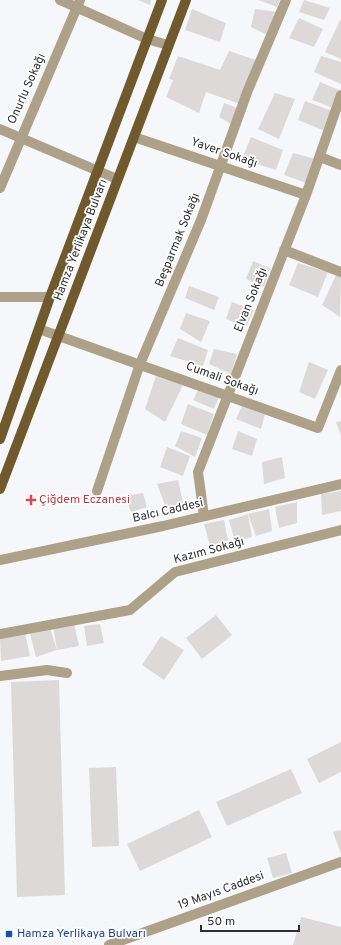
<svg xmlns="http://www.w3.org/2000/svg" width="341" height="945" font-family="Overpass,sans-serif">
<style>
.building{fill:#ddd9d9}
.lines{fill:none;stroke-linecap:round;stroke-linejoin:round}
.minor{stroke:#ada189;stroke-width:10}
.major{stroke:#705a2d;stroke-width:10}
.health-dot{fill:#e0444e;stroke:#fff;stroke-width:1.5}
.transit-dot{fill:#1a4fb4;stroke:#fff;stroke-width:1.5}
.labels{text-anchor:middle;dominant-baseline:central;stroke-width:3.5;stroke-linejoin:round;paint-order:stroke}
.street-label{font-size:12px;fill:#2e2e2f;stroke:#fff}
.health-label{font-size:12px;fill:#be3a42;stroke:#fff;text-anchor:start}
.transit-label{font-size:12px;fill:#164399;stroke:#fff;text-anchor:start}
</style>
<rect width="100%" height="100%" fill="#f6f7fa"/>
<!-- building -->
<path class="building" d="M138,0H151L150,5Z
M258,0H280L277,7Z
M304,0L330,8L324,20L299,12Z
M192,9L226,23L220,42L185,30Z
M255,9L277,12L267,35L251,27Z
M299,18L323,29L314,47L289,38Z
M340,20H341V59L325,52Z
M229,51L256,60L243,105L206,92L199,113L166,97L173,80L169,79L178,56L220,70Z
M321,56L341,62V84L314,72Z
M320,82L339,90L331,107L312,100Z
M275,93L295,99L279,139L258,129Z
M305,101L332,111L325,131L298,120Z
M224,103L237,108L231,124L219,117Z
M251,137L283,150L276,170L242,159Z
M293,153L316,159L306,183L284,175Z
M253,261L270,268L264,287L246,279Z
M298,263L328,272L318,297L289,285Z
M336,275L341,277L340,317L322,305Z
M189,286L219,297L214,310L185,298Z
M232,302L254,310L246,327L226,319Z
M186,313L210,321L201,342L180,329Z
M178,338L208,350L203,366L170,356Z
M214,349L237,354L231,374L209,364Z
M309,362L328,370L315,399L299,392Z
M156,376L183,385L165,422L145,409Z
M198,390L219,397L214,409L193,400Z
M188,404L214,414L207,435L181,424Z
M242,406L265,414L261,429L236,419Z
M341,421V436L336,422Z
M181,431L202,438L195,457L175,446Z
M238,431L257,439L252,456L232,449Z
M167,447L190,456L183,476L160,467Z
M282,457L285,478L264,484L262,462Z
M178,480L183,503L166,508L157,484Z
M341,491V511L322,515L321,494Z
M143,493L147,507L131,512L125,496Z
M297,502V523L279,528L275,507Z
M269,509L272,531L256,536L248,514L252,537L235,542L229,520L248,514Z
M224,520L228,541L210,546L204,524Z
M216,615L232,635L202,659L186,638Z
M74,623L79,646L57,650L53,627Z
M100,624L104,643L87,646L84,626Z
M49,625L57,650L36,657L29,630Z
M25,633L30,656L1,661L0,638Z
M161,636L184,650L164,680L142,665Z
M59,680L65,895L17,897L11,682Z
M341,742V772L319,783L307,759Z
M116,767L119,846L92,847L89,768Z
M291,769L302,793L227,826L216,802Z
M199,810L212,837L140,871L127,844Z
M341,830V854L333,832Z
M286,853L292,873L273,878L267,858Z
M301,917L341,927V945H293Z"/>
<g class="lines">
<!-- minor -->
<path class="minor" d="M60,0L147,39L168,45
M0,129L117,179
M134,137L306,195
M320,157L341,165
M0,188L80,0
M284,250L341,272
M0,297H50
M39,329L318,428L341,370
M97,491L140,364L201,220L248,90L286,0
M204,516L198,472L306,195L341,95
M0,560L163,526L341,484
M0,634L130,610L175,572L341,530
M0,676L47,670L67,673
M109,945L341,862"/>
<!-- major -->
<path class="major" d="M0,439L50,297L162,0
M0,489L186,0"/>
</g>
<!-- markers -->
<path class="health-dot" d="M29 494h4v4h4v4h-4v4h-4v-4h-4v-4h4z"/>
<rect class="transit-dot" x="5" y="930" width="8" height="8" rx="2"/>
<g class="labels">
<!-- street labels -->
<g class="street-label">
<text transform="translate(27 89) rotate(-66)">Onurlu Sokağı</text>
<text transform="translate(224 153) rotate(19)">Yaver Sokağı</text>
<text transform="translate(81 240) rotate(-69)">Hamza Yerlikaya Bulvarı</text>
<text transform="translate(178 240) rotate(-68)">Beşparmak Sokağı</text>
<text transform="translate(251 300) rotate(-68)">Elvan Sokağı</text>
<text transform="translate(222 379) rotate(20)">Cumali Sokağı</text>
<text transform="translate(168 511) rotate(-13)">Balcı Caddesi</text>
<text transform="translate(209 551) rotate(-15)">Kazım Sokağı</text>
<text transform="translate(221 891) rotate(-20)">19 Mayıs Caddesi</text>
</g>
<!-- health labels -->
<g class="health-label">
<text x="39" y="500">Çiğdem Eczanesi</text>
</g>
<!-- transit labels -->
<g class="transit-label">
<text x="17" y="934">Hamza Yerlikaya Bulvarı</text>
</g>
</g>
<!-- scale -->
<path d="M201 925v6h98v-6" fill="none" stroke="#2e2e2f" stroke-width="2"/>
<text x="207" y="925" font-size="12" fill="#2e2e2f" stroke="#ffffff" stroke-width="3" paint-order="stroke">50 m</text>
</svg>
